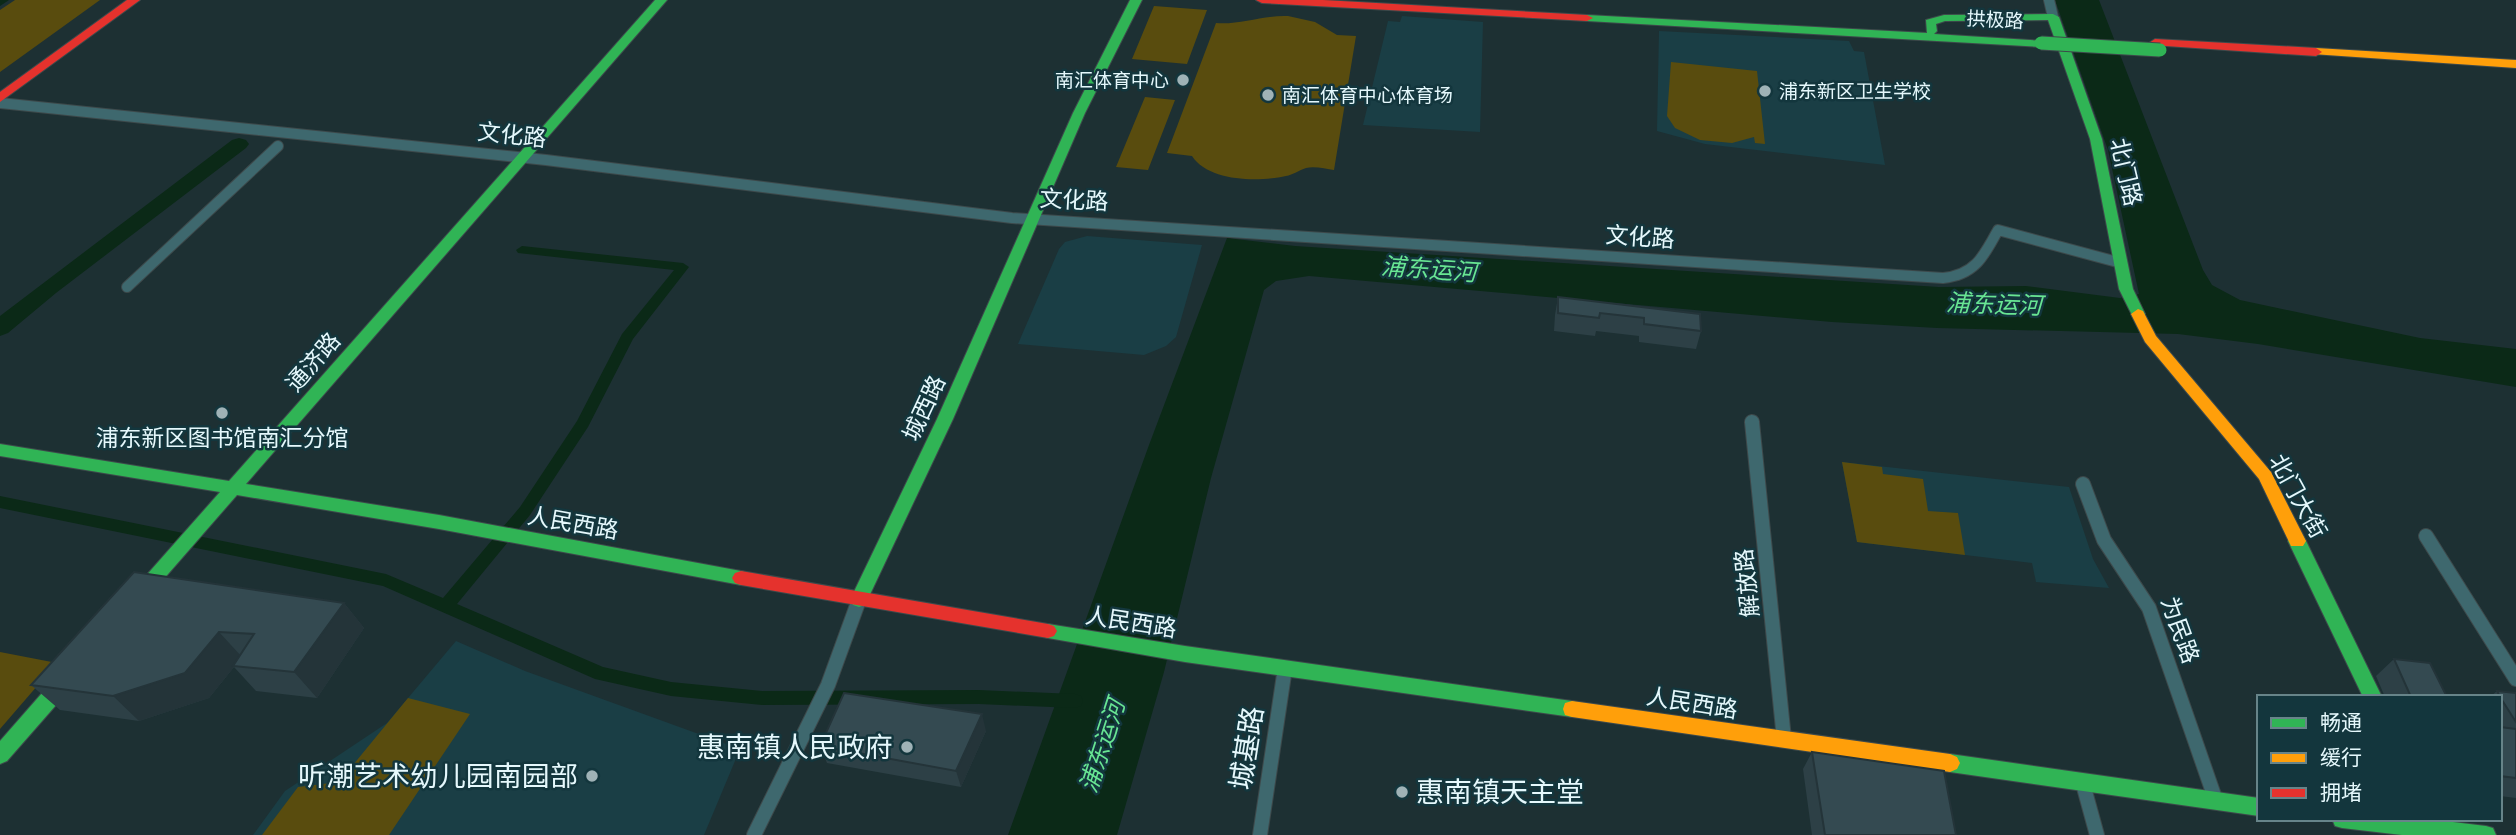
<svg xmlns="http://www.w3.org/2000/svg" width="2516" height="835" font-family="Arial,'Noto Sans SC',sans-serif">
<style>
.built{fill:#1a3e45}
.green{fill:#594c0e}
.water{fill:#0b2917}
.lines{fill:none;stroke-linecap:round;stroke-linejoin:round}
.canal{fill:#0b2917;fill-rule:evenodd}
.river{fill:#0b2917;fill-rule:evenodd}
.street-far1-casing{stroke:#3d494b;stroke-width:12}
.street-casing{stroke:#3d494b;stroke-width:16}
.fast-casing{stroke:#3d494b;stroke-width:2}
.slow-casing{stroke:#3d494b;stroke-width:2}
.jam-casing{stroke:#3d494b;stroke-width:2}
.street-far1{stroke:#3e686e;stroke-width:10}
.street{stroke:#3e686e;stroke-width:14}
.fast{fill:#30b455;fill-rule:evenodd}
.slow{fill:#ff9f0a;fill-rule:evenodd}
.jam{fill:#e5322d;fill-rule:evenodd}
.fast-bridge-casing{stroke:#3d494b;stroke-width:15;stroke-linecap:butt}
.fast-bridge{stroke:#30b455;stroke-width:13}
.wall{fill:#2d4046}
.shaded-wall{fill:#243439}
.building{fill:#344a51;stroke:#243439;stroke-width:2}
.poi-dot{fill:#9fb2b6;stroke:#13363d;stroke-width:2.5}
.labels{text-anchor:middle;dominant-baseline:central;stroke-width:5;stroke-linejoin:round;paint-order:stroke}
.far-street-label{font-size:19px;fill:#e5f8fc;stroke:#13363d}
.far-poi-label{font-size:19px;fill:#e5f8fc;stroke:#13363d;text-anchor:start}
.street-label{font-size:23px;fill:#e5f8fc;stroke:#13363d}
.poi-label{font-size:23px;fill:#e5f8fc;stroke:#13363d}
.water-label{font-size:24px;font-style:italic;fill:#68e593;stroke:#13363d}
.near-poi-label{font-size:28px;fill:#e5f8fc;stroke:#13363d;text-anchor:end}
.near-street-label{font-size:28px;fill:#e5f8fc;stroke:#13363d}
</style>
<rect width="100%" height="100%" fill="#1d3033"/>
<!-- built -->
<path class="built" d="M1402,16L1483,22L1480,132L1363,125L1388,21L1400,22Z
M1659,31L1849,41L1854,51L1864,52L1885,165L1705,144L1657,131Z
M1087,236L1202,245L1176,337L1166,346L1144,355L1018,344L1059,249L1065,242Z
M1842,462L2069,487L2093,559L2109,588L2036,582L2032,563L1857,542Z
M456,641L525,671L740,749L704,835H253L285,791L387,723Z"/>
<!-- green -->
<path class="green" d="M15,0H100L0,72V10Z
M1154,6L1207,10L1187,64L1132,59Z
M1288,16L1315,22L1337,35L1356,36L1334,170C1326,169 1315,166 1306,168C1299,170 1293,175 1286,176C1259,182 1209,182 1192,156L1167,153L1216,23C1240,25 1263,15 1288,16Z
M1671,62L1757,71L1765,144L1755,143L1754,137L1732,143L1700,140L1675,128L1667,116Z
M1145,97L1175,100L1148,170L1116,167Z
M1842,462L1882,467L1883,474L1923,479L1928,511L1958,513L1965,555L1857,542Z
M0,652L57,663L0,729Z
M408,698L470,714L389,835H262L298,787L339,782Z"/>
<!-- water -->
<path class="water" d="M2055,0H2099L2203,270L2212,285L2240,300L2420,338L2516,349V387L2258,344L2178,334L1937,328L1832,322L1309,276L1276,281L1264,290L1211,478L1164,672L1117,835H1008L1149,445L1227,238L1295,246L1939,287L2026,286L2120,298L2139,294L2108,150Z"/>
<g class="lines">
<!-- canal -->
<path class="canal" d="M0,0H9L0,6Z
M522,246L683,263L689,267L633,339L588,427L530,515L457,604L603,667L671,682L762,691L979,690L1075,694L1081,696L1083,701L1081,706L1075,708L979,704L762,705L671,696L595,679L383,586L0,508V496L386,574L443,598L520,507L577,421L622,334L674,270L518,253L516,250Z"/>
<!-- river -->
<path class="river" d="M239,138L246,140L249,144L246,148L56,293L8,333L0,336V316L232,140Z"/>
<defs>
<path id="street-far1" d="M2049,0L2053,17
M0,103L546,160L1012,218L1943,278C1975,275 1984,256 1998,230L2121,263
M127,287L278,146"/>
<path id="street" d="M1752,422L1784,739
M2083,484L2104,540L2149,608L2216,801
M2426,536L2516,679
M2083,784L2097,835
M754,835L828,685L859,600
M1260,835L1285,668"/>
<path id="fast" d="M655,0H667L246,484L439,515L741,571L747,573L750,578L747,583L741,585L439,529L237,495L148,597L142,599L136,597L133,592L136,587L220,492L0,456V444L229,481Z
M1130,0H1142L1085,113L953,419L865,605L859,607L853,605L850,600L937,419L1073,113Z
M2053,14L2059,17L2102,139L2133,289L2145,314L2143,317H2133L2119,289L2090,139L2048,20L1945,21L1936,24L1937,31L1934,34L2045,41L2047,43L2041,47L1587,21L1581,18L1587,15L1927,33L1926,20L1944,15Z
M2297,534L2303,536L2306,541L2382,697H2363L2288,541L2291,536Z
M1048,624L1185,646L1572,701L1579,703L1581,709L1579,715L1572,717L1185,662L1048,638L1042,636L1039,631L1042,626Z
M64,674L71,676L73,682L71,688L7,761L0,764V741L57,676Z
M1950,754L2259,798V816L1950,772L1943,769L1940,763L1943,757Z
M2332,819H2428L2486,826L2493,828L2496,835H2402L2342,828L2335,826Z"/>
<path id="slow" d="M2316,48L2516,60V68L2312,54V50Z
M2138,309L2143,311L2156,336L2271,472L2306,541L2303,546H2291L2259,479L2145,342L2131,314Z
M1572,701L1950,754L1957,757L1960,763L1957,769L1950,772L1572,717L1565,715L1563,709L1565,703Z"/>
<path id="jam" d="M127,0H140L0,102V92Z
M1256,0H1323L1587,15L1593,18L1587,21L1262,3Z
M2155,39L2316,48L2322,52L2316,56L2151,45L2149,43Z
M741,571L1048,624L1054,626L1057,631L1054,636L1048,638L741,585L735,583L732,578L735,573Z"/>
</defs>
<!-- street-far1 casing -->
<use href="#street-far1" class="street-far1-casing"/>
<!-- street casing -->
<use href="#street" class="street-casing"/>
<!-- fast casing -->
<use href="#fast" class="fast-casing"/>
<!-- slow casing -->
<use href="#slow" class="slow-casing"/>
<!-- jam casing -->
<use href="#jam" class="jam-casing"/>
<!-- street-far1 -->
<use href="#street-far1" class="street-far1"/>
<!-- street -->
<use href="#street" class="street"/>
<!-- fast -->
<use href="#fast" class="fast"/>
<!-- slow -->
<use href="#slow" class="slow"/>
<!-- jam -->
<use href="#jam" class="jam"/>
<defs>
<path id="fast-bridge" d="M2041,43L2160,50"/>
</defs>
<!-- fast-bridge casing -->
<use href="#fast-bridge" class="fast-bridge-casing"/>
<!-- fast-bridge -->
<use href="#fast-bridge" class="fast-bridge"/>
</g>
<!-- wall -->
<path class="wall" d="M1558,297L1701,331L1696,349L1639,342V336L1596,331L1595,336L1554,331L1555,315Z
M134,572L344,603L364,628L317,698L256,691L234,667L209,698L139,721L60,710L31,685Z
M2394,659L2447,697H2385L2376,676Z
M2497,691L2516,693V798L2500,796V697H2490Z
M986,731L961,787L827,763L820,746Z
M1812,752L1956,835H1812L1803,769Z"/>
<!-- shaded-wall -->
<path class="shaded-wall" d="M344,603L364,628L317,698L294,672Z
M219,632L242,657L233,666L234,667L209,698L139,721L113,696Z
M982,714L986,731L961,787L956,771Z"/>
<!-- building -->
<path class="building" d="M1558,297L1700,314L1701,331L1644,324V318L1600,313L1599,318L1558,313Z
M134,572L344,603L294,672L233,666L254,634L219,632L185,673L113,696L31,685Z
M2394,659L2430,663L2447,697H2411Z
M2497,691L2516,693V722L2500,697Z
M844,693L982,714L956,771L820,746Z
M2500,727L2516,729V778L2500,776Z
M1812,752L1944,771L1956,835H1825Z"/>
<!-- markers -->
<g class="poi-dot">
<circle cx="1183" cy="80" r="7"/>
<circle cx="1765" cy="91" r="7"/>
<circle cx="1268" cy="95" r="7"/>
<circle cx="222" cy="413" r="7"/>
<circle cx="907" cy="747" r="7"/>
<circle cx="592" cy="776" r="7"/>
<circle cx="1402" cy="792" r="7"/>
</g>
<g class="labels">
<!-- far-street labels -->
<g class="far-street-label">
<text transform="translate(1995 20) rotate(3)">拱极路</text>
</g>
<!-- far-poi labels -->
<g class="far-poi-label">
<text x="1169" y="80" text-anchor="end">南汇体育中心</text>
<text x="1779" y="91">浦东新区卫生学校</text>
<text x="1282" y="95">南汇体育中心体育场</text>
</g>
<!-- street labels -->
<g class="street-label">
<text transform="translate(512 135) rotate(6)">文化路</text>
<text transform="translate(2126 172) rotate(77)">北门路</text>
<text transform="translate(1074 200) rotate(3)">文化路</text>
<text transform="translate(1640 237) rotate(4)">文化路</text>
<text transform="translate(313 362) rotate(-49)">通济路</text>
<text transform="translate(924 408) rotate(-65)">城西路</text>
<text transform="translate(2298 496) rotate(61)">北门大街</text>
<text transform="translate(573 523) rotate(10)">人民西路</text>
<text transform="translate(1747 583) rotate(-96)">解放路</text>
<text transform="translate(1131 622) rotate(9)">人民西路</text>
<text transform="translate(2180 630) rotate(70)">为民路</text>
<text transform="translate(1692 703) rotate(9)">人民西路</text>
</g>
<!-- poi labels -->
<g class="poi-label">
<text x="222" y="438">浦东新区图书馆南汇分馆</text>
</g>
<!-- water labels -->
<g class="water-label">
<text transform="translate(1429 269) rotate(4)">浦东运河</text>
<text transform="translate(1994 304) rotate(2)">浦东运河</text>
<text transform="translate(1102 746) rotate(-72)">浦东运河</text>
</g>
<!-- near-poi labels -->
<g class="near-poi-label">
<text x="893" y="747">惠南镇人民政府</text>
<text x="578" y="776">听潮艺术幼儿园南园部</text>
<text x="1416" y="792" text-anchor="start">惠南镇天主堂</text>
</g>
<!-- near-street labels -->
<g class="near-street-label">
<text transform="translate(1247 748) rotate(-81)">城基路</text>
</g>
</g>
<!-- legend -->
<rect x="2257" y="695" width="245" height="126" fill="#13363d" stroke="#678489" stroke-width="2"/>
<rect x="2271" y="718" width="35" height="10" fill="#30b455" stroke="#678489" stroke-width="2"/>
<text x="2320" y="730" font-size="21" fill="#e5f8fc">畅通</text>
<rect x="2271" y="753" width="35" height="10" fill="#ff9f0a" stroke="#678489" stroke-width="2"/>
<text x="2320" y="765" font-size="21" fill="#e5f8fc">缓行</text>
<rect x="2271" y="788" width="35" height="10" fill="#e5322d" stroke="#678489" stroke-width="2"/>
<text x="2320" y="800" font-size="21" fill="#e5f8fc">拥堵</text>
</svg>
